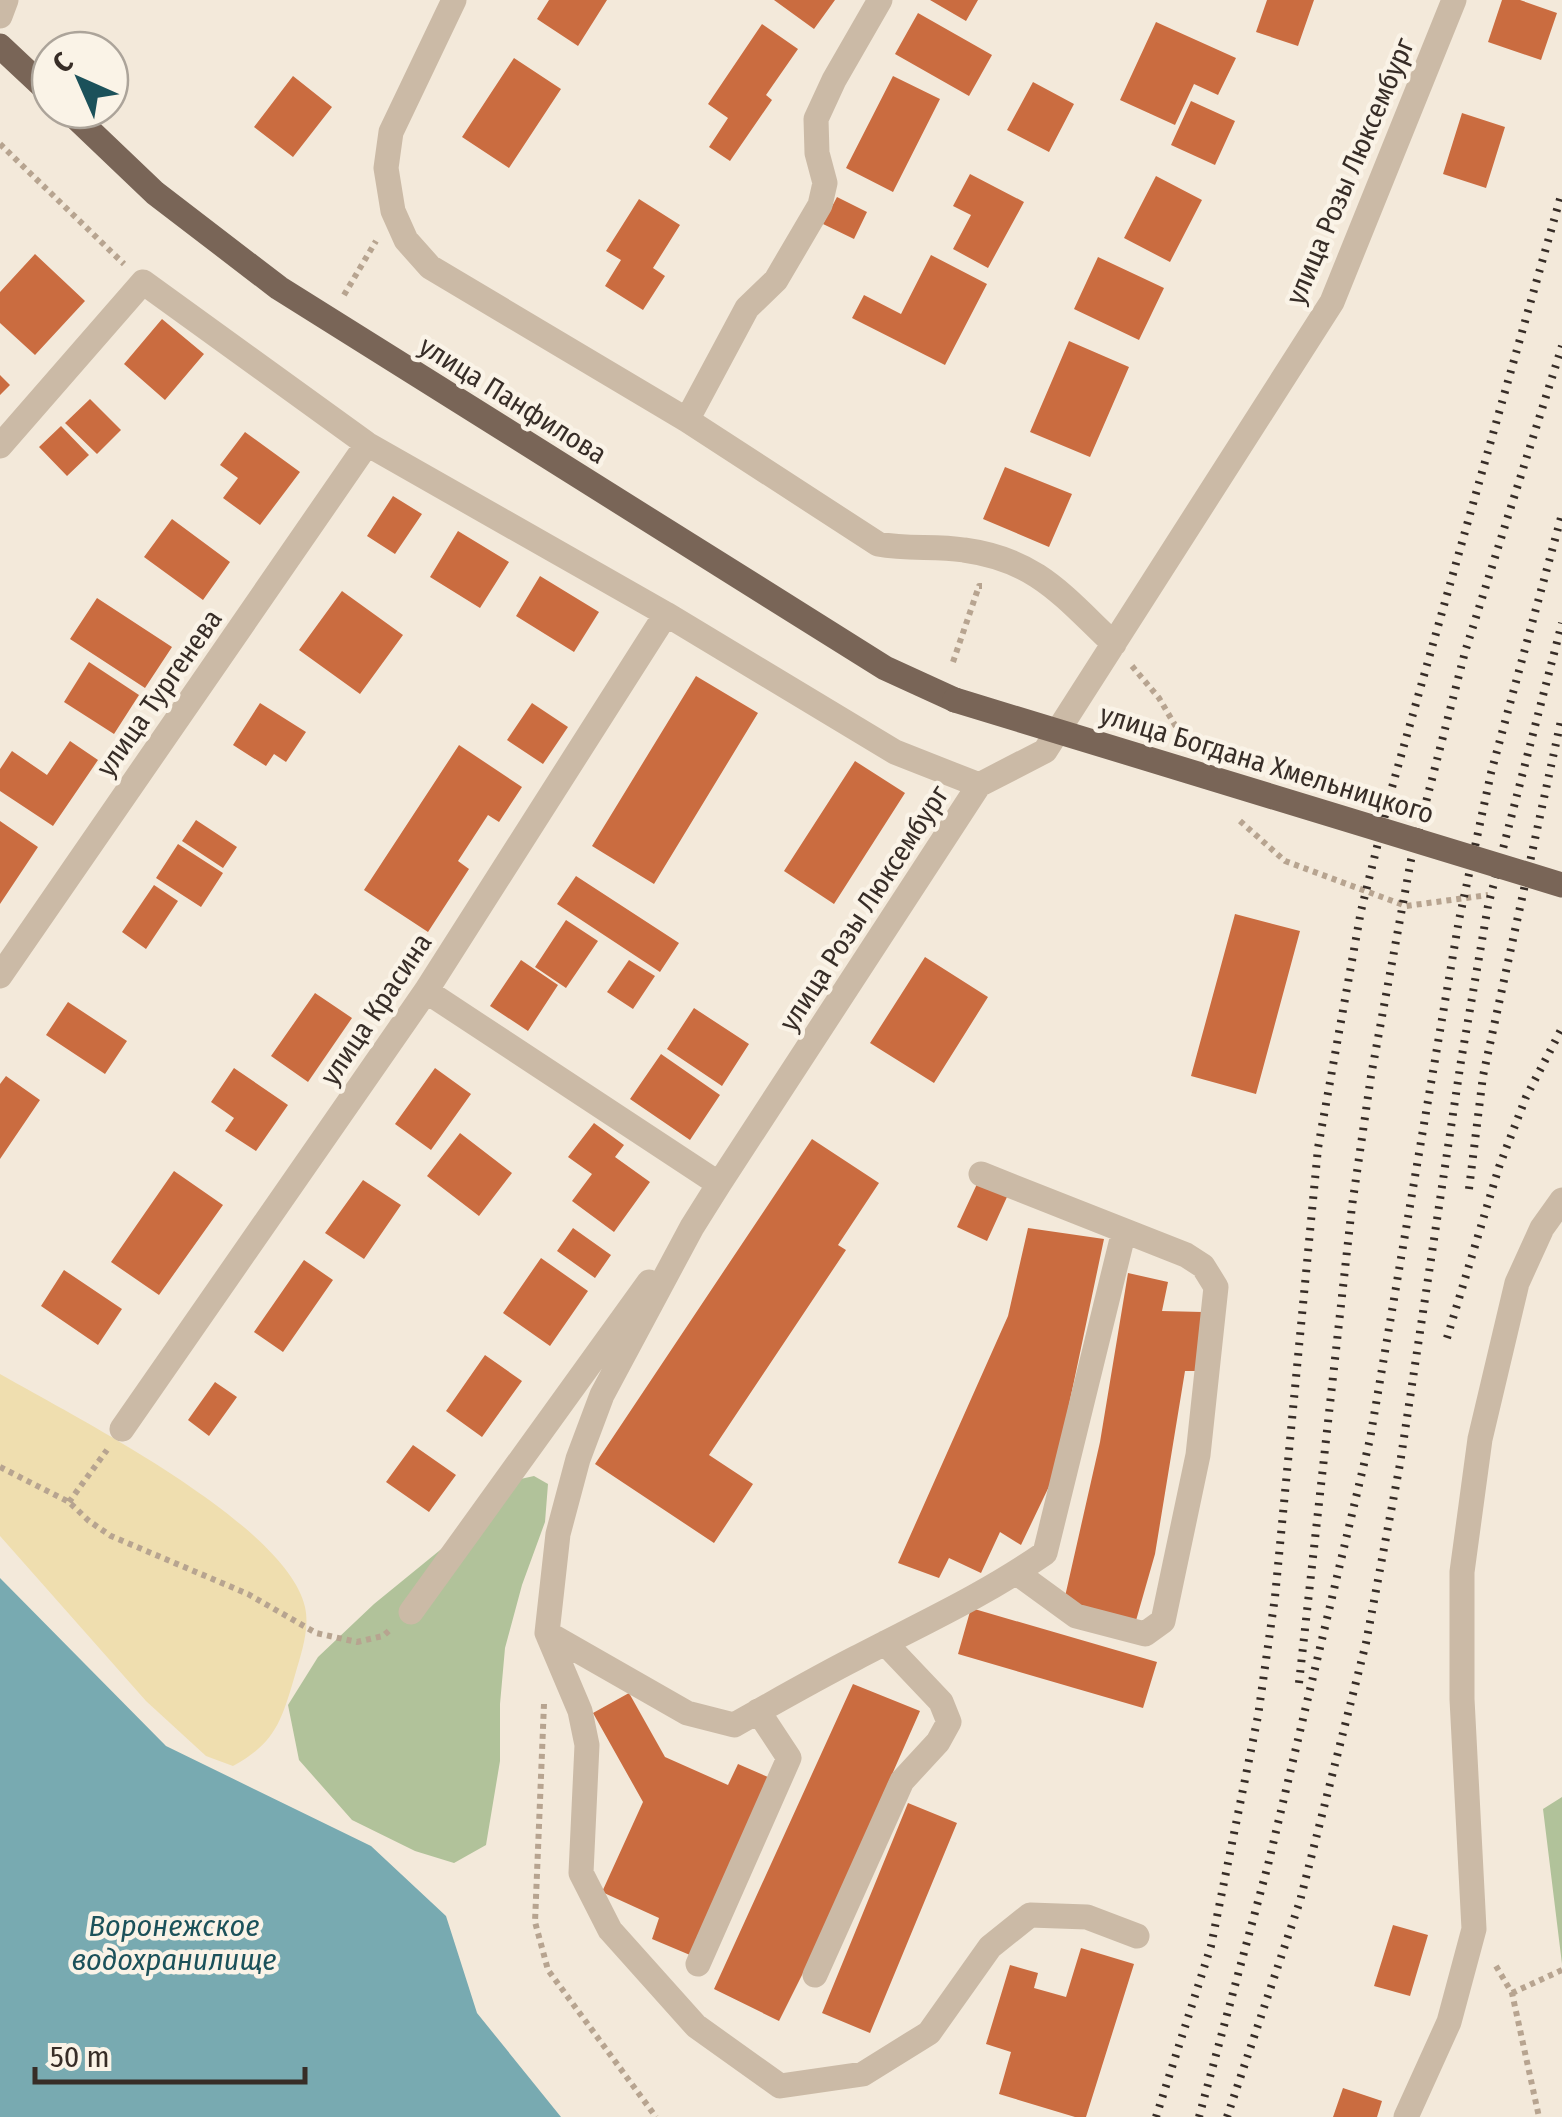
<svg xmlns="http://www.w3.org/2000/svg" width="1562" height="2117" font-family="'Fira Sans Condensed',sans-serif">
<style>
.green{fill:#b1c29a}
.sand{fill:#efdeaf}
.water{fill:#78aab1}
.building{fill:#ca6c40}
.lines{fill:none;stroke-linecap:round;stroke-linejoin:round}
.path{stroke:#b7a490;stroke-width:6;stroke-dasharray:5 5;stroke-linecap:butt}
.minor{stroke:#cbbaa6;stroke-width:25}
.major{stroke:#796557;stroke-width:25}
.rail{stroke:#372d27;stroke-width:8;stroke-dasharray:2.5 8;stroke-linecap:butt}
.major-bridge{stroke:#796557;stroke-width:25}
.labels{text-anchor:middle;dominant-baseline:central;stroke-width:9;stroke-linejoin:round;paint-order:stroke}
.street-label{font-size:28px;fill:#372d27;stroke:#faf3e7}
.water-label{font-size:30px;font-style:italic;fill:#1b515a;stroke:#faf3e7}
</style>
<rect width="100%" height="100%" fill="#f3e9da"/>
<!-- green -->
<path class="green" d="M534,1476L548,1484L545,1522L522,1585L505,1648L500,1704V1761L486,1845L454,1863L415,1851L352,1820L299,1760L288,1705L318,1657L374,1604L461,1533L516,1480Z
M1562,1797V1964L1543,1809Z"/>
<!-- sand -->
<path class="sand" d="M0,1374C73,1416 287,1524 305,1607C310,1629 301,1654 295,1675C282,1719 276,1743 233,1766L206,1756L146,1701L0,1536Z"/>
<!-- water -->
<path class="water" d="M0,1578L166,1746L371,1846L446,1916L477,2013L561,2117H0Z"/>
<!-- building -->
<path class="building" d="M549,0H607L578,46L537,19Z
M774,0H835L814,29Z
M930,0H978L966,21Z
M1267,0H1314L1298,46L1256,32Z
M1502,0H1520L1557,13L1541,60L1488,42Z
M918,13L992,55L969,96L895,54Z
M1156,22L1236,58L1218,95L1194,84L1175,125L1120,100Z
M762,24L798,49L766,95L772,100L730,161L709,147L728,118L708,104Z
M514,58L561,89L509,168L462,137Z
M293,76L332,107L293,157L254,127Z
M893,76L940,99L893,192L846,168Z
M1033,82L1074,104L1049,152L1007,130Z
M1191,101L1235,121L1215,165L1171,145Z
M1462,113L1505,127L1486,188L1443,174Z
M970,174L1024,202L988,268L953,249L971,215L953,206Z
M1156,176L1202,200L1170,262L1124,238Z
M837,197L867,212L854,239L823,224Z
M639,199L680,225L653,268L665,276L643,310L605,286L621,260L606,251Z
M35,254L85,301L35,355L0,323V292Z
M931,255L987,284L945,365L852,318L864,295L901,314Z
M1098,257L1164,288L1139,340L1074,309Z
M162,319L204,354L165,400L124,364Z
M1069,341L1129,367L1090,457L1030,432Z
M0,375L10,385L0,395Z
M90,399L121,430L97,454L65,423Z
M61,426L89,455L67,476L39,447Z
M245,432L300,472L260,525L223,498L238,478L220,465Z
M1005,467L1072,494L1049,547L983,519Z
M393,496L422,514L395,554L367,536Z
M172,519L230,562L203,600L144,557Z
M458,531L509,562L480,608L430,577Z
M540,576L599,612L574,652L516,616Z
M342,591L403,635L360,694L299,650Z
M97,598L172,647L145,688L70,639Z
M89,662L139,695L114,734L64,702Z
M696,676L758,713L654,884L592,846Z
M260,703L306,732L286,762L274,754L266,766L233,745Z
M532,703L568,727L543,764L507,740Z
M70,741L98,760L53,826L0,791V769L12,751L47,775Z
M459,745L522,787L499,822L488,815L458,861L469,869L428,932L364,890Z
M855,761L905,793L834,904L784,871Z
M196,820L237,847L223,868L182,841Z
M0,821L38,847L0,904Z
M178,844L223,873L201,907L156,878Z
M576,876L679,943L660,972L557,904Z
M154,885L178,901L146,949L122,932Z
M1235,914L1300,931L1256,1094L1191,1076Z
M566,920L598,941L566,988L535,967Z
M925,957L988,997L934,1083L870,1043Z
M521,960L558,985L528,1031L490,1006Z
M629,960L655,976L633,1009L607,992Z
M315,993L352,1018L308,1082L271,1056Z
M68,1002L127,1041L105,1074L46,1035Z
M694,1008L749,1044L722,1086L667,1049Z
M661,1054L720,1095L690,1140L630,1099Z
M234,1068L288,1105L256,1151L225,1131L234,1118L211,1102Z
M435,1068L471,1094L431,1150L395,1124Z
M6,1076L40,1100L0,1159V1084Z
M594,1123L624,1145L615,1157L650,1182L614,1232L572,1201L592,1174L568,1157Z
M460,1133L512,1173L479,1216L427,1176Z
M812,1139L879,1183L838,1245L846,1250L709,1455L753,1484L714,1543L595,1464Z
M174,1171L223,1205L159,1295L111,1262Z
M363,1180L401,1205L364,1259L325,1233Z
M977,1184L1007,1197L987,1241L957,1227Z
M573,1228L611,1255L595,1278L557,1251Z
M1028,1228L1104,1239L1054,1476L1021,1545L1000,1532L981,1573L949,1558L939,1578L898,1563L1008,1316Z
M541,1258L588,1291L550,1346L503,1313Z
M304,1260L333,1280L283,1352L254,1332Z
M64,1270L122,1309L98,1345L41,1306Z
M1128,1273L1168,1282L1162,1311L1202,1312L1200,1371H1185L1155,1554L1135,1624L1064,1601L1100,1442Z
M485,1355L522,1381L482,1437L446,1411Z
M215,1382L237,1397L209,1436L188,1420Z
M413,1445L456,1475L429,1512L386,1482Z
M971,1608L1157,1662L1143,1708L958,1654Z
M853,1684L920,1711L814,1951L779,2021L714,1989Z
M629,1693L665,1757L728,1785L738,1764L768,1777L690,1955L652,1939L659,1918L602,1892L643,1802L593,1713Z
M908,1803L957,1823L870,2033L822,2013Z
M1393,1925L1428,1935L1410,1996L1374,1986Z
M1081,1948L1134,1964L1086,2117H1075L999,2094L1011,2052L986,2044L1010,1965L1038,1973L1034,1988L1066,1997Z
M1343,2088L1382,2101L1377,2117H1333Z"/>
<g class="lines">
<!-- path -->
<path class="path" d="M0,144L124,264
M344,295L376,241
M953,662L979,586H982
M1132,666L1159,698L1182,737
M1240,821L1285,861L1406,906L1488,895
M0,1467L69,1502L89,1521L111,1536L248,1594L316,1633L357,1642L383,1636L391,1629
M69,1502L107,1450
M544,1704L535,1922L548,1970L656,2117
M1496,1966L1512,1993L1539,2117
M1512,1993L1562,1970"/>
<!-- minor -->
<path class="minor" d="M454,0L391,132L386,168L393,211L406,240L430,267L687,420L878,544C909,550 935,545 964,550C1037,560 1063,596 1114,644
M0,16L6,0
M687,420L747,308L776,280L820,205L825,183L817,153L816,119L834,80L880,0
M0,446L143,282L367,444L666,614L895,752L979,785
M0,976L367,444
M426,991L719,1184
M981,1174L1186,1255L1203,1266L1216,1287L1198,1455L1163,1621L1145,1634L1076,1616L1017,1573
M122,1429L426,991L666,614
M411,1612L649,1282
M547,1633L687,1713L734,1725C775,1702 815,1679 856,1658C921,1624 985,1595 1045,1553L1124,1231
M1137,1936L1087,1917L1030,1915L990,1947L929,2033L863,2074L780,2086L696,2026L610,1930L581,1873L587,1745L580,1711L547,1633L558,1534L578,1459L602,1395L692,1227L719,1184L979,785L1045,751L1332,302L1454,0
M698,1964L789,1758L758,1711
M815,1975L902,1781L938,1742L949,1722L941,1702L885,1643
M1406,2117L1449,2022L1474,1929L1462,1699V1572L1480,1439L1517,1283L1542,1228L1562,1200"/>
<!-- major -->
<path class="major" d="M0,46L50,93
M68,110L155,193L279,288L885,668L955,700"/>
<!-- rail -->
<path class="rail" d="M1469,1189L1483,1076L1562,716
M1447,1338L1499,1167L1526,1097L1562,1028
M1299,1683L1352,1206L1371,1076L1411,860L1465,652L1562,346
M1156,2117L1211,1946L1258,1716L1275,1597L1318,1148L1361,911L1391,791L1562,192
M1199,2117L1268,1865L1370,1439L1459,920L1491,773L1562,514
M1227,2117L1300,1901L1366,1643L1400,1464L1461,1061L1488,906L1562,623"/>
<!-- major-bridge -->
<path class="major-bridge" d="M955,700L1562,885"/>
</g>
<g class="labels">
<!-- street labels -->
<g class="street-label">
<text transform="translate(1350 171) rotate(-67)">улица Розы Люксембург</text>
<text transform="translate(513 400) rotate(32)">улица Панфилова</text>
<text transform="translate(159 693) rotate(-55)">улица Тургенева</text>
<text transform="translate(1267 764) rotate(17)">улица Богдана Хмельницкого</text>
<text transform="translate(864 908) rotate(-57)">улица Розы Люксембург</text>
<text transform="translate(376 1009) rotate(-56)">улица Красина</text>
</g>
<!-- water labels -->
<g class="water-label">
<text x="174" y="1926">Воронежское<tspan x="174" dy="34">водохранилище</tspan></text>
</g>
</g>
<!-- north arrow -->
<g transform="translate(80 80) rotate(315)"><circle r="48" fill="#faf3e7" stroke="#aca49a" stroke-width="2.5"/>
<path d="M0-8L18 38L0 25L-18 38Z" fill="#1b515a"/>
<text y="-15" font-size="28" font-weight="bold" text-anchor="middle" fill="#372d27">С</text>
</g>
<!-- scale -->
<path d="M35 2067v15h270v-15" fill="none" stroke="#372d27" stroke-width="5"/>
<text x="50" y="2067" font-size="30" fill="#372d27" stroke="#faf3e7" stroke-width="8" paint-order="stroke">50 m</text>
</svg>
